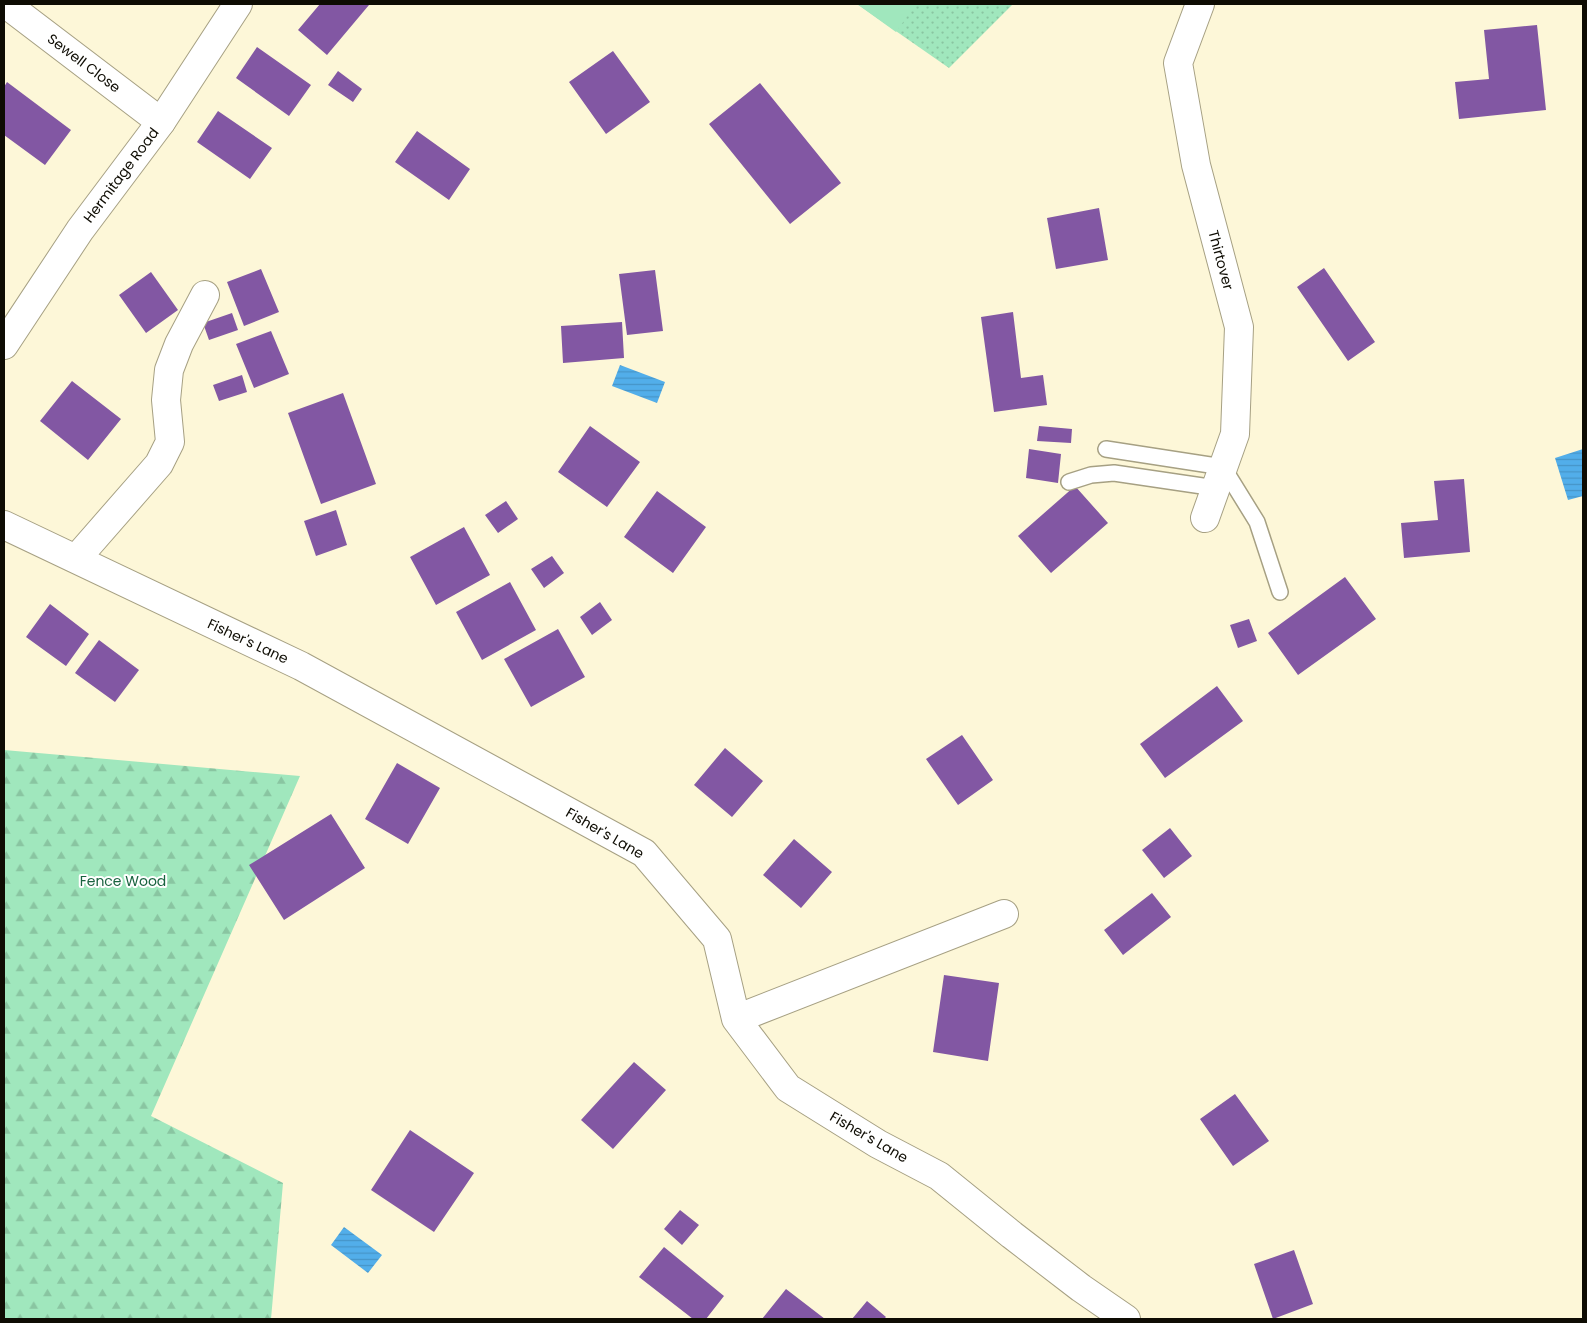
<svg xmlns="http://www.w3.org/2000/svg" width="1587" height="1323" font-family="Poppins,sans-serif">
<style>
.forest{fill:url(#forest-firs)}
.park{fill:url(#park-dots)}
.pitch{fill:#a0e7bd}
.water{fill:url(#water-rules)}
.building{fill:#8257a3}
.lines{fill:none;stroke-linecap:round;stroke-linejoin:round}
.service-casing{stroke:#a6a083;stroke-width:18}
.minor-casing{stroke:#a6a083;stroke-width:30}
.tertiary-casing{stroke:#a6a083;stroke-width:30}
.service{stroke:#fff;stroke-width:15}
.minor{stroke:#fff;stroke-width:28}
.tertiary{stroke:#fff;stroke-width:28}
.labels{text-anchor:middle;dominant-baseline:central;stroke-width:4;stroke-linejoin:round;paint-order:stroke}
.street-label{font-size:14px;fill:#0e0c03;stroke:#fff}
.park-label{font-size:14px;fill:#19633f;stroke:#fff}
</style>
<defs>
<pattern id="forest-firs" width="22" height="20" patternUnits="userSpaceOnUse" patternTransform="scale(1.25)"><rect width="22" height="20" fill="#a0e7bd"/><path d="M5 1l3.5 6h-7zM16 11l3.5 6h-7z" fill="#89c5a1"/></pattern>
<pattern id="park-dots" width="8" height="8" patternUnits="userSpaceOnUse" patternTransform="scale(1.25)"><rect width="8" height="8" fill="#a0e7bd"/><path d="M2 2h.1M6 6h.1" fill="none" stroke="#89c5a1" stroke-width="1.8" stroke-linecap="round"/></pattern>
<pattern id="water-rules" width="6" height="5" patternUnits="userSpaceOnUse" patternTransform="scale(1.25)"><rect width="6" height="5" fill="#52aeea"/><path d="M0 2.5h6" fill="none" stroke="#4694c7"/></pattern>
</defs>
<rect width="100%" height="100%" fill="#fdf7d8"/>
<!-- forest -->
<path class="forest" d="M4,750L300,776L151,1116L283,1183L271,1319H4Z"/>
<!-- park -->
<path class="park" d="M857,4H1013L949,68Z"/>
<!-- pitch -->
<path class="pitch" d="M857,4H916L896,32Z"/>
<!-- water -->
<path class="water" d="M620,365L665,382L657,403L612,386Z
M1583,449V496L1568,500L1555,458Z
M344,1227L382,1255L368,1273L331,1245Z"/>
<!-- building -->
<path class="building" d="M320,4H368L369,5L327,55L298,30Z
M1537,25L1546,110L1459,119L1455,82L1489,79L1484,30Z
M257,47L311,85L289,116L236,78Z
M613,51L650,102L606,134L569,82Z
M338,71L362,89L353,102L328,85Z
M7,82L71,130L45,165L4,135V87Z
M760,83L841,183L790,224L709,124Z
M218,111L272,148L250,179L197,142Z
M417,131L470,169L449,200L395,162Z
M1099,208L1108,260L1056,269L1047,218Z
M1324,268L1375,342L1348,361L1297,287Z
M261,269L279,312L244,326L227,282Z
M655,270L663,331L627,335L619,274Z
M151,272L178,310L146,333L119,295Z
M1013,312L1021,378L1043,375L1047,405L994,412L981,317Z
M232,313L238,330L209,340L203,323Z
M622,322L624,358L563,363L561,326Z
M271,331L289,374L254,388L236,344Z
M242,375L247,392L219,401L213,385Z
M72,381L121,419L88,460L40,421Z
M343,393L376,484L321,504L288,413Z
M590,426L640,462L607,507L558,472Z
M1039,426L1072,429L1071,443L1037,441Z
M1029,449L1061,454L1058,483L1026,478Z
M1464,479L1470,552L1404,558L1401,523L1438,520L1434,481Z
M1075,486L1108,523L1051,573L1018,536Z
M657,491L706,527L673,573L624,537Z
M506,501L518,519L498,533L485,515Z
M336,510L347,545L316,556L304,521Z
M464,527L490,575L436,605L410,557Z
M552,556L564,573L544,588L531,569Z
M1345,577L1376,619L1298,675L1268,633Z
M510,582L536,630L482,660L456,612Z
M600,602L612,620L592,635L580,617Z
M50,604L89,634L66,666L26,637Z
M1249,619L1257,641L1238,648L1230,625Z
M558,629L585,677L531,707L504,659Z
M99,640L139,670L115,702L75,673Z
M1217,686L1243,721L1165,778L1140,744Z
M962,735L993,780L958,805L926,759Z
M725,748L763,781L732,817L694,785Z
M397,763L440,788L408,844L365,819Z
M331,814L365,868L284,920L249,865Z
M1170,828L1192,856L1164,878L1142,850Z
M794,839L832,872L801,908L763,875Z
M1152,893L1171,917L1123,955L1104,930Z
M944,975L999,983L988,1061L933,1052Z
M634,1062L666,1090L613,1149L581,1120Z
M1235,1094L1269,1141L1233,1166L1200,1119Z
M410,1130L474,1173L434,1232L371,1190Z
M680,1210L699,1225L682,1245L664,1229Z
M664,1247L724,1296L706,1319H693L639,1277Z
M1294,1250L1313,1304L1273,1319L1254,1264Z
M786,1289L825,1319H762Z
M867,1301L886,1317L884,1319H852Z"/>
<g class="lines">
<defs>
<path id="service" d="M1106,449L1223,467L1257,522L1280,592
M1069,482L1091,475L1114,473L1216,488"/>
<path id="minor" d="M6,4L161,122
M1200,4L1178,63L1196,165L1239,327L1235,434L1205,518
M4,525L301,666L644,853L717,939L736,1019L788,1088L878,1144L939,1176L1012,1235L1081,1288L1126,1319
M76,559L159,464L170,442L166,400L169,370L179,344L205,295
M736,1019L1004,914"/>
<path id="tertiary" d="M4,345L80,230L161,122L238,4"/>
</defs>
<!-- service casing -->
<use href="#service" class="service-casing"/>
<!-- minor casing -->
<use href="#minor" class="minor-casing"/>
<!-- tertiary casing -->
<use href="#tertiary" class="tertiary-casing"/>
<!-- service -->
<use href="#service" class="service"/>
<!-- minor -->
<use href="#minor" class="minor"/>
<!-- tertiary -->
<use href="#tertiary" class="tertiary"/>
</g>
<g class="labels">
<!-- street labels -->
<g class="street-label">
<text transform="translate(84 63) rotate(37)">Sewell Close</text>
<text transform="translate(121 175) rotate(-53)">Hermitage Road</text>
<text transform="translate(1221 260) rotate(75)">Thirtover</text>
<text transform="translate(248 641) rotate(25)">Fisher's Lane</text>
<text transform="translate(605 833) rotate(30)">Fisher's Lane</text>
<text transform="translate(869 1137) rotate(30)">Fisher's Lane</text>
</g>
<!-- park labels -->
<g class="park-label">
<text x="123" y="881">Fence Wood</text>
</g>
</g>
<!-- border -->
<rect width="1587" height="1323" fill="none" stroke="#0e0c03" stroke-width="10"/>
</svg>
